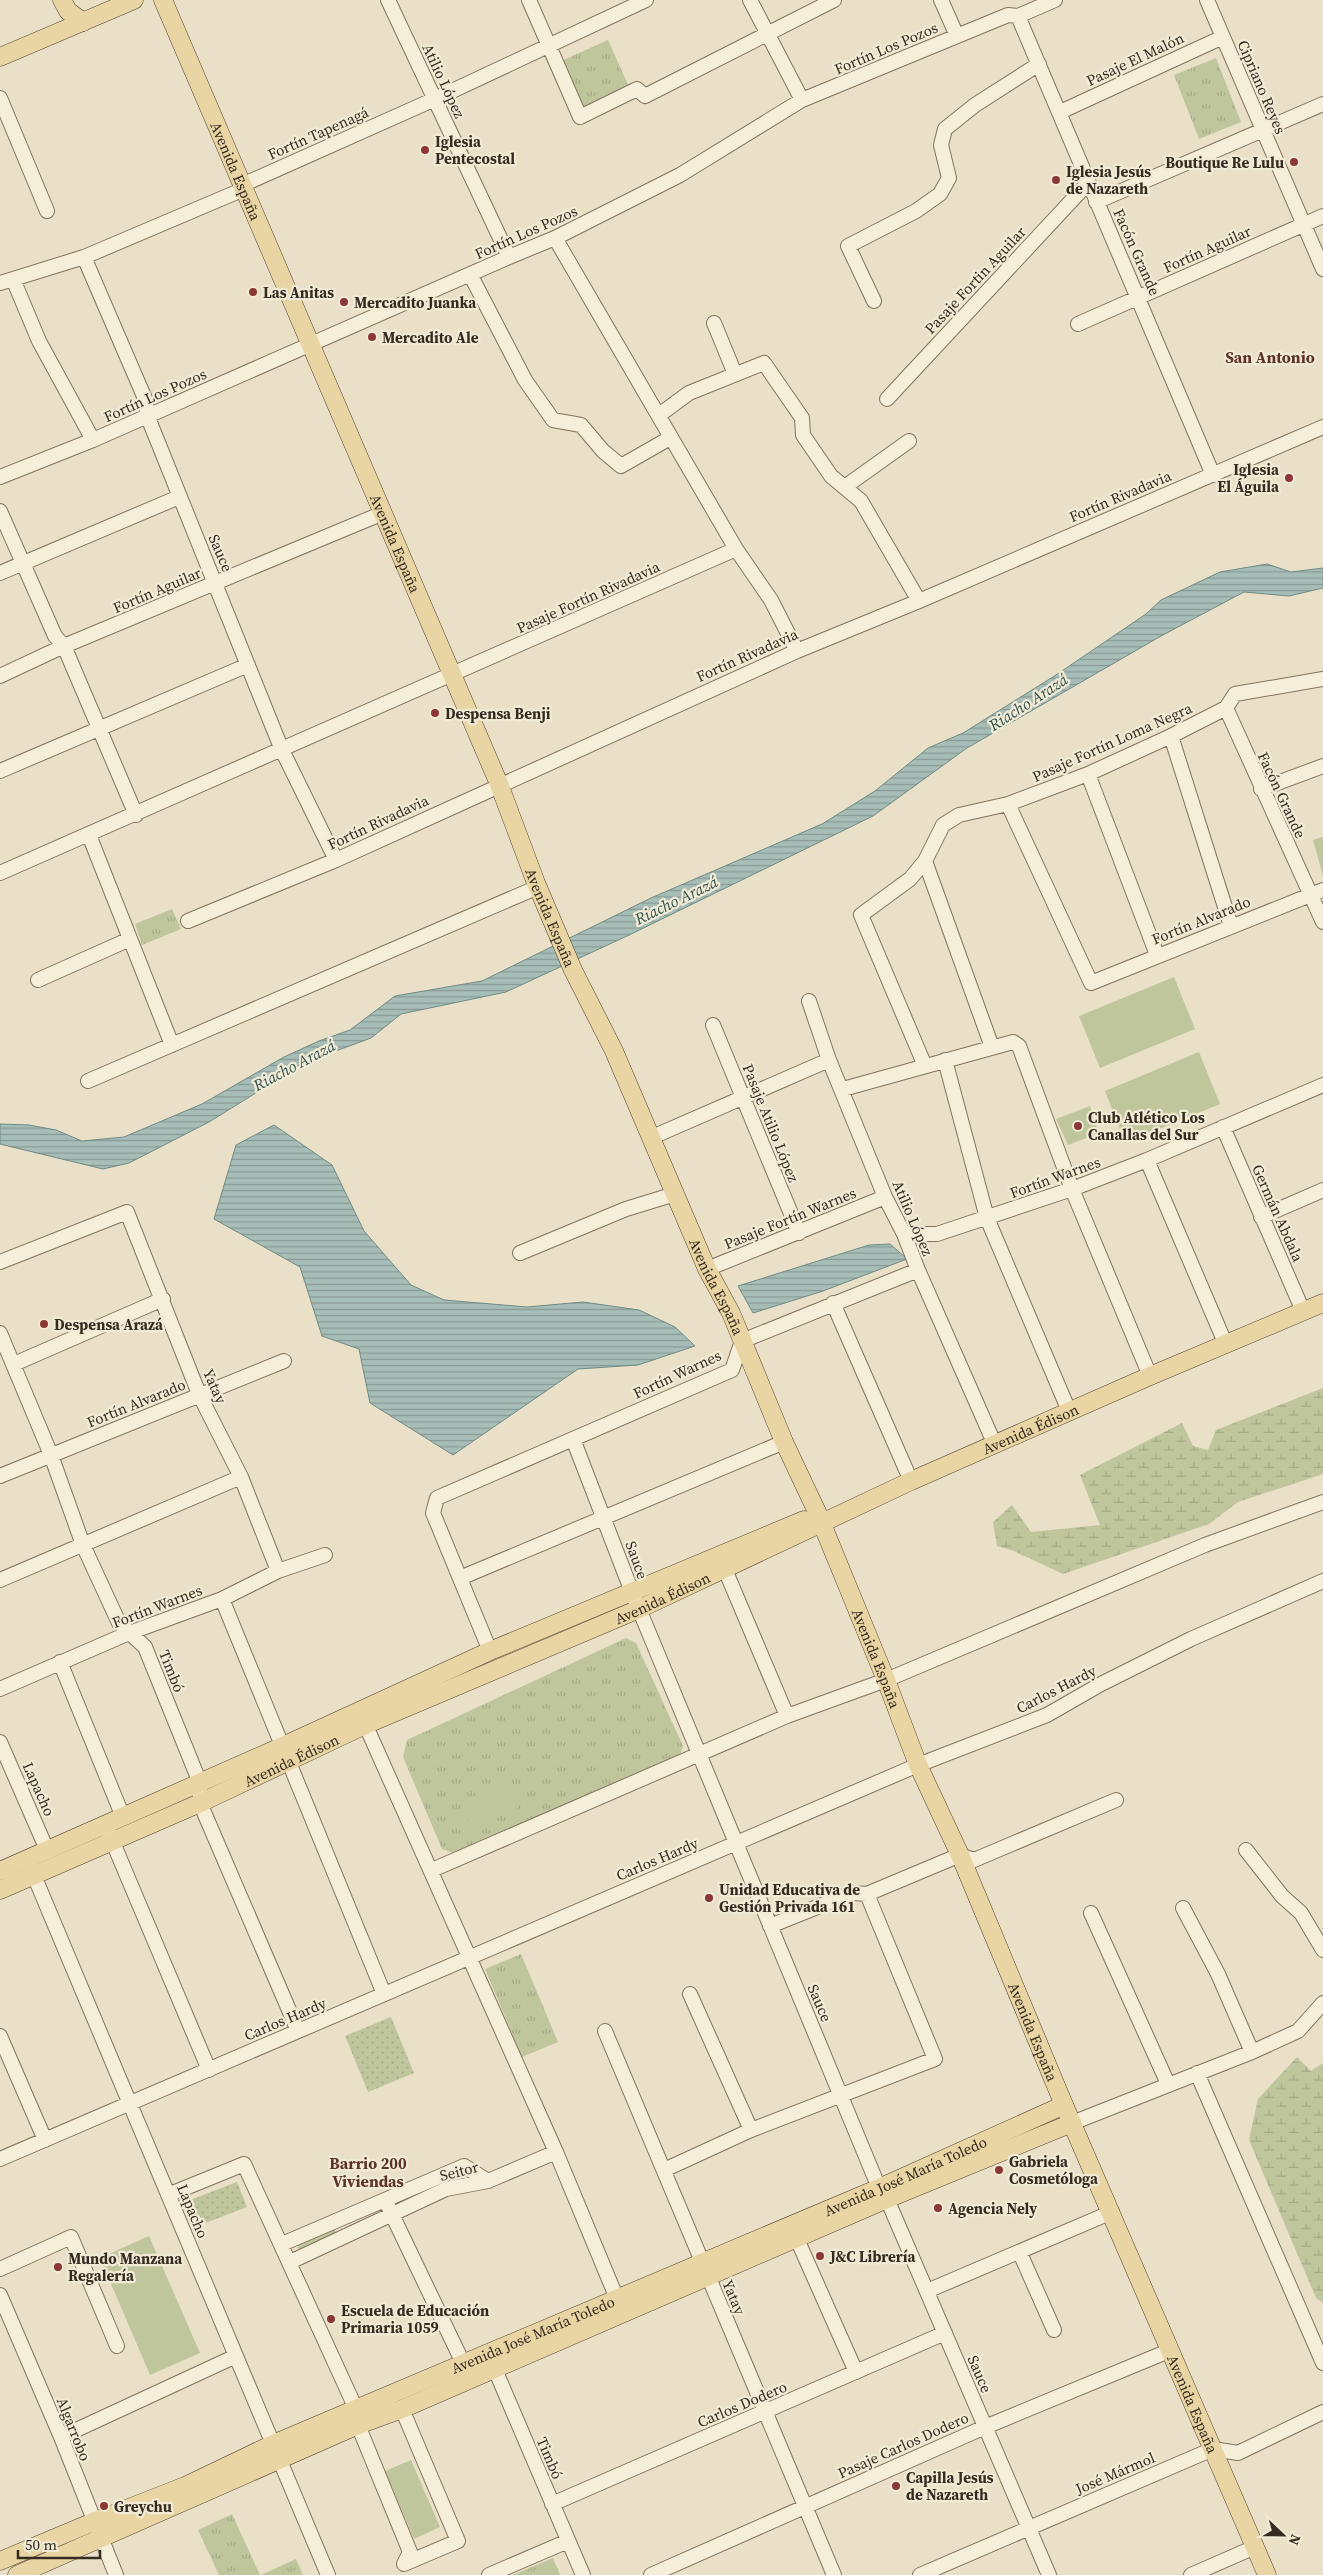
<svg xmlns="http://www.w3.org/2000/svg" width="1323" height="2575" font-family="'Source Serif 4',serif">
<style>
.grass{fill:url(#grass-dots)}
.wetland{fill:url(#wetland-marsh)}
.park{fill:url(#park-tufts)}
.pitch{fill:#bfc69c}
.water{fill:url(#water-rules);stroke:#6f8b85}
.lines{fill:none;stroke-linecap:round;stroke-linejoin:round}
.minor-casing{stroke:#83735e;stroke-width:16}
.major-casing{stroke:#514232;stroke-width:19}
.minor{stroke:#f5eed9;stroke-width:14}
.major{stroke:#e8d5a3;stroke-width:18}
.poi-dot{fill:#8b3835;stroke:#f1ebd5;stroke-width:2}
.labels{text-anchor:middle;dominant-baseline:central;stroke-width:4.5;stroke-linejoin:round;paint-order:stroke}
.street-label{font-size:15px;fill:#352b20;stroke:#f1ebd5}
.poi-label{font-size:15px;font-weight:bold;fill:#352b20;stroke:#f1ebd5;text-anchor:start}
.neighbourhood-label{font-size:16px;font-weight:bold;fill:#5c3325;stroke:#f1ebd5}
.water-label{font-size:16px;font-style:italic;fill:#315352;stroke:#f1ebd5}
</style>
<defs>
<pattern id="grass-dots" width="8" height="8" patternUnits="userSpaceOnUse" patternTransform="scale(1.25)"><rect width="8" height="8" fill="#bfc69c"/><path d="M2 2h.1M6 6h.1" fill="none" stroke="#a5aa86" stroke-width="1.8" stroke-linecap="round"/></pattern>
<pattern id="wetland-marsh" width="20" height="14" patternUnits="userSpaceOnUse" patternTransform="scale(1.25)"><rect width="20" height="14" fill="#bfc69c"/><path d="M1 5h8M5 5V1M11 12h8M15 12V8" fill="none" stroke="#a5aa86"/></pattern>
<pattern id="park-tufts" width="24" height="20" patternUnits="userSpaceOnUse" patternTransform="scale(1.25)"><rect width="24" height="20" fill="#bfc69c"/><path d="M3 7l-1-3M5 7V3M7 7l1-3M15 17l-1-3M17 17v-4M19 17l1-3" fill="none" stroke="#a5aa86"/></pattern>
<pattern id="water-rules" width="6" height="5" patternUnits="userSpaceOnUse" patternTransform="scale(1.25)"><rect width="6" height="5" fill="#a7bdb8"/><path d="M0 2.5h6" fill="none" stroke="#899a95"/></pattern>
</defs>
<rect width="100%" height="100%" fill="#e9e0c7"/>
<!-- grass -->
<path class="grass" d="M391,2017L414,2073L368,2092L345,2036Z
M237,2182L247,2207L195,2227L185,2202Z"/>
<!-- wetland -->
<path class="wetland" d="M1323,1388V1474L1238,1502L1209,1524L1063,1574L1014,1551L997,1546L993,1522L1012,1505L1031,1532L1100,1525L1080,1475L1182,1423L1193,1446L1208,1450L1216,1430Z
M1297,2057L1311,2071L1323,2063V2303L1316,2298L1249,2140L1258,2099Z"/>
<!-- park -->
<path class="park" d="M608,40L630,89L581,111L559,62Z
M1216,58L1241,122L1199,139L1174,75Z
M172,909L181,929L142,945L135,924Z
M626,1638L636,1643L683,1746L680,1756L453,1853L442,1849L403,1757L407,1740Z
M521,1954L558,2042L522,2057L485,1969Z
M333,2226L337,2234L299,2250L296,2243Z
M232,2514L260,2575H219L198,2530Z
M553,2558L560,2575H513Z
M296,2559L303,2575H261Z"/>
<!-- pitch -->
<path class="pitch" d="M1323,837V876L1313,840Z
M1174,977L1195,1029L1100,1068L1079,1016Z
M1199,1052L1220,1104L1125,1143L1105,1091Z
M1090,1106L1099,1133L1068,1145L1056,1119Z
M507,1782L518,1808L472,1829L460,1803Z
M149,2236L200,2353L150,2375L100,2258Z
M411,2460L440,2527L414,2539L385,2471Z"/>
<!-- water -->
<path class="water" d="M1267,564L1291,572L1323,568V588L1289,596L1244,592L1161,636L967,748L873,816L627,936L506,992L401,1014L371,1038L333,1052L280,1078L209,1122L129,1163L103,1169L0,1144V1124L29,1125L56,1130L82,1141L124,1137L202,1104L284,1057L319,1041L350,1030L395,996L482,981L651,898L822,824L875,791L928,748L963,733L1056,675L1146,614L1161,600L1220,572Z
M274,1125L332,1165L364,1231L411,1285L444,1300L527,1307L583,1302L639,1310L675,1327L695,1346L638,1365L578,1369L453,1455L370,1403L359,1349L322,1336L300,1267L214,1219L236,1145Z
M890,1244L907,1259L823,1291L753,1313L738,1286L869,1245Z"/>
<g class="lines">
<defs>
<path id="minor" d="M388,0L509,257
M529,0L580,117L637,89L645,96L834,0
M750,0L802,100
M941,0L957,36
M1207,0L1323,269
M1018,16L1213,475
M0,98L47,211
M1060,112L1223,37
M1096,202L1323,104
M555,238L736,549L771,600L797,651
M84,257L146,401L147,415L282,750L336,860
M470,274L525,380L553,420L581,425L603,451L621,466L670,438
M13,279L39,341L93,440
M0,283L84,257L237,192L242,185L435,99L646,0
M874,301L848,246L916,211L940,194L949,178L941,145L945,129L975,105L1039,64
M714,323L735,374
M1078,324L1323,216
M887,399L1088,183
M659,415L689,393L764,363L802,418L803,435L831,476L861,501L919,601
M0,477L93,440L509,257L555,238L680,175L802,100L1008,15L1018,16L1055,0
M846,486L909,441
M0,511L55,636L64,646L136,815
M0,573L179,497
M0,676L64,646L383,513
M1226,708L1323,922
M1171,736L1231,926
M0,771L248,665
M1088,774L1157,955
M1261,789L1323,766
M1008,804L1091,983L1323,890
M89,835L172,1045
M925,861L992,1047
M0,873L736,549
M188,921L336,860L797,651L919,601L1323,427
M38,980L130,939
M809,1001L829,1060L885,1197L904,1234L918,1270L995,1445
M713,1025L799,1233
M945,1060L987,1218L1066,1404
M925,1066L861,915L910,879L925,861L943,825L959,815L1008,804L1088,774L1171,736L1226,708L1235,694L1323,679
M88,1081L538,887
M843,1089L1013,1042L1019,1046L1072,1189L1150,1376
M1223,1127L1303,1311
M650,1138L829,1060
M1147,1160L1223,1338
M1261,1217L1323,1190
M904,1234H937L1072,1189L1147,1160L1323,1085
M520,1253L626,1209L675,1194
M0,1262L127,1212L199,1394L241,1477L278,1571
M707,1269L885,1197
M833,1303L911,1481
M0,1333L51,1455L83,1545L119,1623L145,1647L200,1783V1803L298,2031
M14,1364L163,1299
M573,1439L632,1592L879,2188L887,2199L1049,2575
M0,1476L284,1361
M721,1560L787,1716
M460,1578L784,1442
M0,1580L241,1477
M222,1599L384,1994
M490,1651L433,1513L437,1498L732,1370L742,1341L918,1270
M60,1662L123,1817
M0,1689L129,1633L222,1599L278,1571L325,1555
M362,1717L556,2152L620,2306
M0,1742L47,1850
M109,1833L209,2070
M1246,1850L1282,1896L1301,1913L1323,1950
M30,1866L328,2575
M432,1870L787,1716L886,1680L1205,1545L1323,1502
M1183,1908L1218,1974L1252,2052
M1091,1913L1168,2084
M770,1926L852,1893L867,1894L960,1855L974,1860L1116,1800
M690,1994L751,2130
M605,2031L834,2575
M0,2036L45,2140
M1197,2073L1323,2363
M1072,2123L1252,2052L1298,2031L1323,2003
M0,2159L918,1765L1047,1715L1101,1684L1191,1639L1323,1581
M664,2170L751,2130L935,2059L867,1894
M168,2195L244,2164L356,2409
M388,2206L463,2363
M797,2239L856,2372
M282,2244L464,2166L488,2181
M1020,2253L1054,2330
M290,2262L446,2189L488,2181L556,2152
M0,2269L71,2237L117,2346
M927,2291L1112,2212
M0,2295L61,2437L116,2575
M491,2360L583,2575
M358,2425L410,2552L404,2564L458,2541L402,2409
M61,2437L236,2356
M552,2504L945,2333
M489,2575L568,2541
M651,2575L985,2427L1171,2350
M920,2575L1213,2449L1238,2453L1323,2412
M1191,2575L1255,2547"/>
<g id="major">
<path d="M62,0L68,11L83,22"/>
<path id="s1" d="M163,0L499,784L536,883L573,970L614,1051L707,1269L731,1313L784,1442L818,1514L886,1680L918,1765L960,1855L1064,2105L1267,2575"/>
<path d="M0,57L134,0"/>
<path d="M0,1871L283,1746L490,1651L804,1520"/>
<path id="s2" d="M0,1890L200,1803L365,1725L639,1609L911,1481L1150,1376L1323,1303"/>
<path id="s3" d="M0,2561L93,2522L185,2486L273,2444L879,2188L1064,2105"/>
<path d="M17,2575L358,2425L402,2409L887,2199L1072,2123"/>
</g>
</defs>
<!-- minor casing -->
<use href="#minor" class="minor-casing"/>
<!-- major casing -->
<use href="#major" class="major-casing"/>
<!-- minor -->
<use href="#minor" class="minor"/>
<!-- major -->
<use href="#major" class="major"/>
</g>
<!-- markers -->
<g class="poi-dot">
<circle cx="425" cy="150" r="5"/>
<circle cx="1294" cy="162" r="5"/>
<circle cx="1056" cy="180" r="5"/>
<circle cx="253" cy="292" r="5"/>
<circle cx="344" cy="302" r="5"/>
<circle cx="372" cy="337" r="5"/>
<circle cx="1289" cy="478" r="5"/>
<circle cx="435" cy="713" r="5"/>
<circle cx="1078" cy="1126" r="5"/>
<circle cx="44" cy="1324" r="5"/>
<circle cx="709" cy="1898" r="5"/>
<circle cx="999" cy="2170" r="5"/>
<circle cx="938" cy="2208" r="5"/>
<circle cx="820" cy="2256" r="5"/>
<circle cx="58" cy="2267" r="5"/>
<circle cx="331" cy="2319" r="5"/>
<circle cx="896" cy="2486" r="5"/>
<circle cx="104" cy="2506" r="5"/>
</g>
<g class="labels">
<!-- street labels -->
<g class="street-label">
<text transform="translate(886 48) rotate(-23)">Fortín Los Pozos</text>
<text transform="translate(1135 59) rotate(-25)">Pasaje El Malón</text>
<text transform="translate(444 81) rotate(65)">Atilio López</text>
<text transform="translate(1262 87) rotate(67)">Cipriano Reyes</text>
<text transform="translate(318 133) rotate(-24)">Fortín Tapenagá</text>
<text stroke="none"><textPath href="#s1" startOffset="186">Avenida España</textPath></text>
<text transform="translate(526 232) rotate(-24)">Fortín Los Pozos</text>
<text transform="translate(1207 249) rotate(-24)">Fortín Aguilar</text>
<text transform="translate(1137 252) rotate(66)">Facón Grande</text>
<text transform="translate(975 280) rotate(-47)">Pasaje Fortin Aguilar</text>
<text transform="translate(155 395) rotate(-24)">Fortín Los Pozos</text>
<text transform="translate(1120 496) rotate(-23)">Fortín Rivadavia</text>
<text stroke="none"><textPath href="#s1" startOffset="591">Avenida España</textPath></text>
<text transform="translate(221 553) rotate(67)">Sauce</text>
<text transform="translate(157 590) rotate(-23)">Fortín Aguilar</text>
<text transform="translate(588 597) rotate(-24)">Pasaje Fortín Rivadavia</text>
<text transform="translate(747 655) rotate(-24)">Fortín Rivadavia</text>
<text transform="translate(1112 742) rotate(-24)">Pasaje Fortín Loma Negra</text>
<text transform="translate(1282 795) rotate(65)">Facón Grande</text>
<text transform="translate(378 822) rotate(-25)">Fortín Rivadavia</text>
<text stroke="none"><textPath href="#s1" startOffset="996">Avenida España</textPath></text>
<text transform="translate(1201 920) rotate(-22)">Fortín Alvarado</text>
<text transform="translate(771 1123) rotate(68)">Pasaje Atilio López</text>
<text transform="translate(1055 1177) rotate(-20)">Fortín Warnes</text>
<text transform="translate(1278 1213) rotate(66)">Germán Abdala</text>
<text transform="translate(790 1218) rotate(-22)">Pasaje Fortín Warnes</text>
<text transform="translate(913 1218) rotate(67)">Atilio López</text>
<text stroke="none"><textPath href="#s1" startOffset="1401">Avenida España</textPath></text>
<text transform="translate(677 1374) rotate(-25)">Fortín Warnes</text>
<text transform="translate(215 1386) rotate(66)">Yatay</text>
<text transform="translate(136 1403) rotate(-22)">Fortín Alvarado</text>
<text stroke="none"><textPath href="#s2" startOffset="1129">Avenida Édison</textPath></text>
<text transform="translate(637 1560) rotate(70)">Sauce</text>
<text stroke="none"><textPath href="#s2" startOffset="724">Avenida Édison</textPath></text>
<text transform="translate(157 1606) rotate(-21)">Fortín Warnes</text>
<text stroke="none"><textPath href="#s1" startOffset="1806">Avenida España</textPath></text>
<text transform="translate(172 1671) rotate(68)">Timbó</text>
<text transform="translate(1056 1689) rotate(-27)">Carlos Hardy</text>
<text stroke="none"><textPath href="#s2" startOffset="319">Avenida Édison</textPath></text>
<text transform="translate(39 1789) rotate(66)">Lapacho</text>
<text transform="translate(657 1859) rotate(-23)">Carlos Hardy</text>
<text transform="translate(820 2003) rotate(67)">Sauce</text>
<text transform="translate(285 2019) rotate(-23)">Carlos Hardy</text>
<text stroke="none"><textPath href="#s1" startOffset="2211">Avenida España</textPath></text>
<text transform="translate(459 2171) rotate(-14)">Seitor</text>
<text stroke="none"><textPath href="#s3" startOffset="984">Avenida José María Toledo</textPath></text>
<text transform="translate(193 2211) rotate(67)">Lapacho</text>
<text transform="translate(734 2297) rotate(67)">Yatay</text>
<text stroke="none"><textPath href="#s3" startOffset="579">Avenida José María Toledo</textPath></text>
<text transform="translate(980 2374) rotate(67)">Sauce</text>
<text transform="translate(742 2404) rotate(-23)">Carlos Dodero</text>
<text stroke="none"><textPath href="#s1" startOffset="2616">Avenida España</textPath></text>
<text transform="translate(74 2429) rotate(68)">Algarrobo</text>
<text transform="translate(903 2445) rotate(-24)">Pasaje Carlos Dodero</text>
<text transform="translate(550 2458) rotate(67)">Timbó</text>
<text transform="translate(1115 2473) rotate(-23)">José Mármol</text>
</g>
<!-- poi labels -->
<g class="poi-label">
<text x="435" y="141">Iglesia<tspan x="435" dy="17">Pentecostal</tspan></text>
<text x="1284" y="162" text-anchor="end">Boutique Re Lulu</text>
<text x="1066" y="171">Iglesia Jesús<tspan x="1066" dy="17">de Nazareth</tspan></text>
<text x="263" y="292">Las Anitas</text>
<text x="354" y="302">Mercadito Juanka</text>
<text x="382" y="337">Mercadito Ale</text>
<text x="1279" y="469" text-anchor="end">Iglesia<tspan x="1279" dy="17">El Águila</tspan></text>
<text x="445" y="713">Despensa Benji</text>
<text x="1088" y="1117">Club Atlético Los<tspan x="1088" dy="17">Canallas del Sur</tspan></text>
<text x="54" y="1324">Despensa Arazá</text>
<text x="719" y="1889">Unidad Educativa de<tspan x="719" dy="17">Gestión Privada 161</tspan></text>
<text x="1009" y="2161">Gabriela<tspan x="1009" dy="17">Cosmetóloga</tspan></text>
<text x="948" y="2208">Agencia Nely</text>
<text x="830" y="2256">J&amp;C Librería</text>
<text x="68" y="2258">Mundo Manzana<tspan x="68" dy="17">Regalería</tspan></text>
<text x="341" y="2310">Escuela de Educación<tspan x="341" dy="17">Primaria 1059</tspan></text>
<text x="906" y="2477">Capilla Jesús<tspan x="906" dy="17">de Nazareth</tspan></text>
<text x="114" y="2506">Greychu</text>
</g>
<!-- neighbourhood labels -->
<g class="neighbourhood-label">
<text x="1270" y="357">San Antonio</text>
<text x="368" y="2163">Barrio 200<tspan x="368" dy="18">Viviendas</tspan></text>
</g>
<!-- water labels -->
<g class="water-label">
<text transform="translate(1028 702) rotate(-33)">Riacho Arazá</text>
<text transform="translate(676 900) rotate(-26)">Riacho Arazá</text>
<text transform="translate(294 1065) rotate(-28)">Riacho Arazá</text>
</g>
</g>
<!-- north arrow -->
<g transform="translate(1283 2535) rotate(112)" stroke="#f1ebd5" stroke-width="4" paint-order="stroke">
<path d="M0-4L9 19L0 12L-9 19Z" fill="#352b20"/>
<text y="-8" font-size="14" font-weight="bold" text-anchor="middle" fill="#352b20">N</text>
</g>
<!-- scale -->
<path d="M18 2550v8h82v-8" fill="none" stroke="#352b20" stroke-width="2.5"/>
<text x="25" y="2550" font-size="15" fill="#352b20" stroke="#f1ebd5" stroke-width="4" paint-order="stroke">50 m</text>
</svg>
